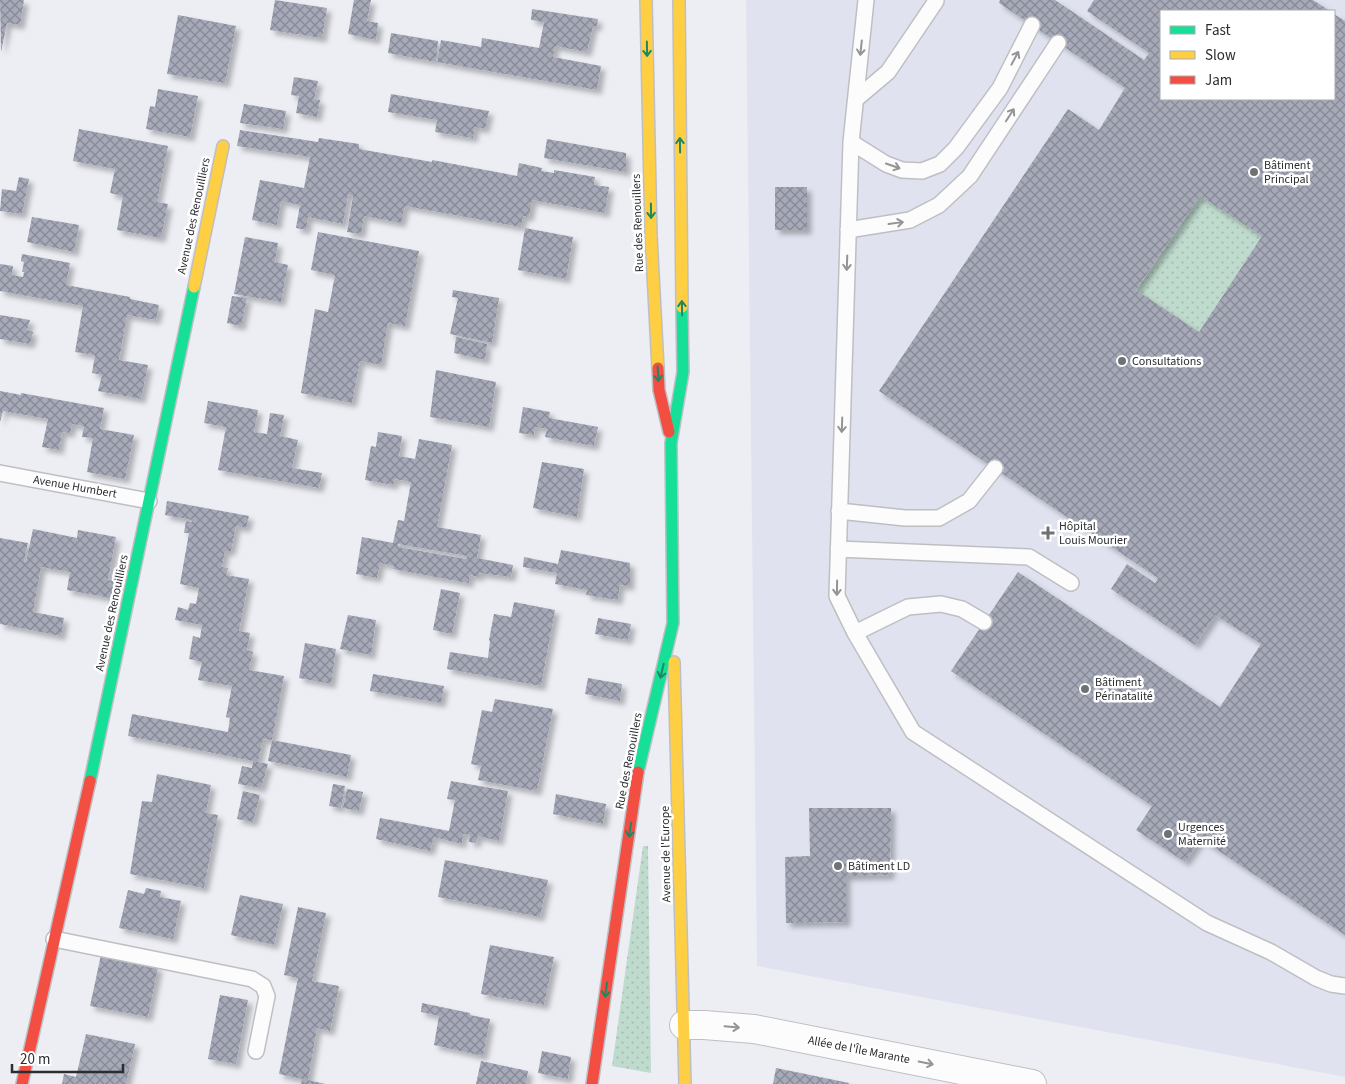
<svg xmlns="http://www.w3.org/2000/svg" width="1345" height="1084" font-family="'Source Sans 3',sans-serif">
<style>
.built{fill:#e0e3ef;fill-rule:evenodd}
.garden{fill:url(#garden-dots)}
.building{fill:url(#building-cross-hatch);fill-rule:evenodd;filter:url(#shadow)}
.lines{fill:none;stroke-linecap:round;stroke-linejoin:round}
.lane-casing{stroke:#bebfc3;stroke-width:18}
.street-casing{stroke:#bebfc3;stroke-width:30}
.fast-casing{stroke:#bebfc3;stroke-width:14}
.slow-casing{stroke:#bebfc3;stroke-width:14}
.jam-casing{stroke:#bebfc3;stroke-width:14}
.lane{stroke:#fcfcfd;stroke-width:15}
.street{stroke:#fcfcfd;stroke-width:28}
.fast{stroke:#16e098;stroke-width:11}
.slow{stroke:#ffcf43;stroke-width:11}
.jam{stroke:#f24e42;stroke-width:11}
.oneway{stroke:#949496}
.oneway2{stroke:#208664}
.poi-dot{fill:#6f7175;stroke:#fff;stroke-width:2}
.labels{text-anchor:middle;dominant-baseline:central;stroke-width:5;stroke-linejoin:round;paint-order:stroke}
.poi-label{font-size:12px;fill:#2b2d30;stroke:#fff;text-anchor:start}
.street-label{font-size:12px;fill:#2b2d30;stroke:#fff}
</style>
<defs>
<pattern id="garden-dots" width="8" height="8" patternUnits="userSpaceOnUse" patternTransform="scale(1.25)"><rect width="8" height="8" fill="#bfdbce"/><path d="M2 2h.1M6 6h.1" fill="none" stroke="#a4bcb1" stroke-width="1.8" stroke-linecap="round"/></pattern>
<pattern id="building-cross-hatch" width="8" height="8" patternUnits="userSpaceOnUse" patternTransform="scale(1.25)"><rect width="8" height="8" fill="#a5a9b8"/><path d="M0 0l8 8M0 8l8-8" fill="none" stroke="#878a96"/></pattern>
<filter id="shadow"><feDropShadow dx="4.5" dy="4.5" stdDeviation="2.5" flood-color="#0004"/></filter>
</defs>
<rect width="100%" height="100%" fill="#edeef4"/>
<!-- built -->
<path class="built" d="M746,0H1345V1077L757,966ZM1161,11H1334V99H1161Z"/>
<!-- garden -->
<path class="garden" d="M1200,196L1262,236L1199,332L1136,291Z
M643,846H648L651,1073L612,1066Z"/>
<!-- building -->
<path class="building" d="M0,0H24L20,25L7,23L1,52Z
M275,0L327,8L322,38L270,30Z
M354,0H371L367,21L378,23L376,40L348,34Z
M1000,0H1055L1144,60L1149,53L1087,11L1094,0H1313L1330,11H1161V99H1334V14L1345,21V935L1201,839L1185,862L1136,830L1152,806L951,671L1018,572L1220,707L1261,644L1215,615L1195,645L1111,589L1127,564L1155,583L1158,578L879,391L1068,109L1099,130L1125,88L999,3ZM1200,196L1262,236L1199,332L1136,290Z
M532,9L598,19L597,26H593L587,52L555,46L553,57L601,66L597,90L437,62L441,40L481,47L482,38L539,48L544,22L531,20Z
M178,15L236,26L225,83L167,74Z
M391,33L438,41L436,62L388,53Z
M294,77L318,81L314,99L320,100L317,117L296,113L299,96L291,95Z
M158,89L198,96L190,137L146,129L150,106L155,107Z
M391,94L489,111L485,129L475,127L473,138L435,132L437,120L388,112Z
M244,104L286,111L283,129L240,123Z
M79,129L168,146L157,202L168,204L161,238L117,230L123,196L110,193L115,169L73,161Z
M240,130L318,142L319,138L359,144V149L432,162V160L517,176L519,163L542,168L541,171L554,173V170L595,177L594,185L609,187L605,213L532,200L529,217L523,216L521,227L405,206L401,223L364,216L361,234L347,232L353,196L348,195L343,224L308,217L306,230L296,228L300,205L281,201L277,225L252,220L260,180L304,188L310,157L237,146Z
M547,139L626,153V172L544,158Z
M19,177L29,179L22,214L0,211L2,189L16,191Z
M775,187H807V230H775Z
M32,217L79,225L74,252L27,242Z
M525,228L573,237L566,279L518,270Z
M318,232L419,251L405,326L388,323L381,365L360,361L352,403L301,393L315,309L328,312L335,275L311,270Z
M245,237L278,243L275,262L288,265L281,302L234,294Z
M22,254L70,263L66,285L130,297V299L159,305L156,320L127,315L119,360L148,365L141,399L98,391L102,375L92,373L95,355L75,352L83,306L0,291V264L13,266L12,275L23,277L24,272H22L24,262L21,261Z
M453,290L499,298L492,343L450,334L458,298L452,297Z
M232,296L247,298L241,326L227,323Z
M0,315L30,320L27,330L33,332L30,344L0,339Z
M456,337L487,344L485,360L454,353Z
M436,370L496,382L489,427L430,417Z
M0,391L21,395V393L104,408L100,429L134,435L125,479L87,472L93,438L82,437L84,426L72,424L70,433L62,432L59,450L42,447L48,419L3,411L0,422Z
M208,401L258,410L254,432L267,434L270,413L284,415L280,436L298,440L292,468L322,473L319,488L218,470L226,427L204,423Z
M523,407L550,412L549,418L598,427L594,446L545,437L547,429L535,427L534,435L519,433Z
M378,432L402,436L399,456L415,459L419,439L452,445L437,527L481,535L477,558L513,565L511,577L479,573V577L470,575L469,583L462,582L393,569L394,566L380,563L377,578L356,574L362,537L393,543L398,520L404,521L411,482L395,479L393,485L365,480L371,446L376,447ZM398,544L467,556L466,559L398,547Z
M542,462L584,469L577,517L533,508Z
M167,501L249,516L246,528L236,526L231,551H225L222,567L228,568L226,575L249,579L239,631L250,633L247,650L253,652L249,670L284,676L272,740L263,739L258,762L268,764L261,788L238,784L242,766L252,768L253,761L128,736L132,714L228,732L230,718L226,717L232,686L198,680L202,662L189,659L193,636L200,638L202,625L175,620L178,607L188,610L190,603L196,604L199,588L180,584L189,533H184L186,521L192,522V520L165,515Z
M33,529L77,538L78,530L116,537L108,580L118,582L116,599L67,590L70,572L41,567L33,612L64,618L61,636L0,624V538L28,543L24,561L26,562Z
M561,550L630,563V586L620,585L618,600L586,595L587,590L555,584L557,573L523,567L524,557L558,564Z
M441,589L460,593L452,634L433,630Z
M514,602L555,610L541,686L447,669L450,652L488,658L490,641L489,640L494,614L511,617Z
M348,615L376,620L371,655L340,649Z
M598,618L631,624L628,640L595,634Z
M305,643L336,649L331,684L299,678Z
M373,674L444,686L441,703L370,691Z
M588,678L622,684L620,701L585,694Z
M495,699L553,709L537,791L478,780L481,766L471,764L482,710L492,712Z
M272,740L351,755L347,777L268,761Z
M157,774L211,785L206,813L218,815L204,888L130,874L142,801L152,802Z
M451,781L508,791L499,841L478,836L476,843L469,842L470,835L463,834L462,844L434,837L430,851L376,839L380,818L449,831L455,800L447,799Z
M333,784L345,786L341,808L329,806Z
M347,789L363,792L359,811L343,808Z
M243,791L260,795L253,822L237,819Z
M556,794L606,804L603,824L553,814Z
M809,808H891L890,875L846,876V922L786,923L785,857L810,856Z
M445,860L548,880L540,917L438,897Z
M146,888L161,891L160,897L181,901L173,939L119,928L128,890L144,894Z
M240,895L283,904L274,945L231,935Z
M298,907L326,913L312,981L339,986L330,1031L317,1028L308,1080L325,1084H301L302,1079L279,1074L298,978L284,975Z
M490,945L554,957L544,1005L481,994Z
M101,955L158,967L148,1017L90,1006Z
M220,995L248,1000L236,1064L208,1059Z
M422,1003L470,1013V1015L490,1019L483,1056L434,1045L439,1016L421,1012Z
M86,1034L135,1044L126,1084H62L64,1074L76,1077Z
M542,1051L571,1057L568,1079L538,1073Z
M481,1061L528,1071L526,1084H476Z
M776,1068L849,1083V1084H773Z"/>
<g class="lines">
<defs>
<path id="lane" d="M866,0L851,142L837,596L855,633L913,732L1207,923L1271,952L1316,978L1331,984L1345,986
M856,99L888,72L936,1
M851,142L886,164L902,170L922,171L940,164L956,148L1000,88L1032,25
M848,230L910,220L939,205L970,176L1058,43
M0,473L149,501
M839,511L905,518H939L969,501L995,468
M838,549L1029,557L1071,583
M855,633L908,607L941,604L962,609L984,622
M54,939L252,979L263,986L267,996L256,1051"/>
<path id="street" d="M684,1025H704L754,1029L1032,1084"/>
<path id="fast" d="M638,772L673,623L671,443L683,372L682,307
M90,781L194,287"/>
<path id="slow" d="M646,0L651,236L658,368
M679,0L682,307
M194,287L223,146
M674,662L685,1084"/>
<path id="jam" d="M658,368L659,390L669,432
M22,1084L90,781
M592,1084L638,772"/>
</defs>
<!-- lane casing -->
<use href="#lane" class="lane-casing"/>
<!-- street casing -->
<use href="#street" class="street-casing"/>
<!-- fast casing -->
<use href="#fast" class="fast-casing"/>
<!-- slow casing -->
<use href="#slow" class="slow-casing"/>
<!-- jam casing -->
<use href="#jam" class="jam-casing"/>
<!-- lane -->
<use href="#lane" class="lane"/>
<!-- street -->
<use href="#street" class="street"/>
<!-- fast -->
<use href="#fast" class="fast"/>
<!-- slow -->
<use href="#slow" class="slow"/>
<!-- jam -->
<use href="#jam" class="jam"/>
</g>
<!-- one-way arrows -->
<defs><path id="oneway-shaft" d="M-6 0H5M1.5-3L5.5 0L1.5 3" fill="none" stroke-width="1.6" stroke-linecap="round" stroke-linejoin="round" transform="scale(1.25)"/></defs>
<g class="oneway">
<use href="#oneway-shaft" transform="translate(861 48) rotate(96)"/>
<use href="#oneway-shaft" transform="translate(1015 58) rotate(-62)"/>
<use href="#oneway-shaft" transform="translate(1010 115) rotate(-57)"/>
<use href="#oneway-shaft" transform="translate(893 166) rotate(19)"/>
<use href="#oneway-shaft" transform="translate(896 223) rotate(-8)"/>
<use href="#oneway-shaft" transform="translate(847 263) rotate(92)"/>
<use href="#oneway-shaft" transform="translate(842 425) rotate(92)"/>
<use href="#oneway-shaft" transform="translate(837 588) rotate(91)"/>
<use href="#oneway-shaft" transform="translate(732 1027) rotate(5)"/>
<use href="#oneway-shaft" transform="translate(926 1063) rotate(11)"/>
</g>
<g class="oneway2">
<use href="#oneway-shaft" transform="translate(647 49) rotate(89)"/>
<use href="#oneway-shaft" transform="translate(680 145) rotate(-91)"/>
<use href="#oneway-shaft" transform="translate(651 211) rotate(89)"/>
<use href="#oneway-shaft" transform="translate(682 308) rotate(-91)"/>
<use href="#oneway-shaft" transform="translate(658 374) rotate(87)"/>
<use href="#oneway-shaft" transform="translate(662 671) rotate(103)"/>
<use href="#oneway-shaft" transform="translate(630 830) rotate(98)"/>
<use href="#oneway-shaft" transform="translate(606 990) rotate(98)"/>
</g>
<!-- markers -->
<g class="poi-dot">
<circle cx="1254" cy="172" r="5"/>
<circle cx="1122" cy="361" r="5"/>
<path d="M1045.5 525.5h5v5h5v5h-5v5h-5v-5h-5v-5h5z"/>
<circle cx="1085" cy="689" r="5"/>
<circle cx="1168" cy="834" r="5"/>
<circle cx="838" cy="866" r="5"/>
</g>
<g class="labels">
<!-- poi labels -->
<g class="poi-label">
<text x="1264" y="165">Bâtiment<tspan x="1264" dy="14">Principal</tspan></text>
<text x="1132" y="361">Consultations</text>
<text x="1059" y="526">Hôpital<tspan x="1059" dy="14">Louis Mourier</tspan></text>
<text x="1095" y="682">Bâtiment<tspan x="1095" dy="14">Périnatalité</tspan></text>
<text x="1178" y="827">Urgences<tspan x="1178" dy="14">Maternité</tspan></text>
<text x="848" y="866">Bâtiment LD</text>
</g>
<!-- street labels -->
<g class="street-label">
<text transform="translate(194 216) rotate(-78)">Avenue des Renouilliers</text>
<text transform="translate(638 223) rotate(-92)">Rue des Renouillers</text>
<text transform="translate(75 487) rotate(10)">Avenue Humbert</text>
<text transform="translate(112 613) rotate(-78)">Avenue des Renouilliers</text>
<text transform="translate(629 761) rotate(-79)">Rue des Renouillers</text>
<text transform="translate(666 854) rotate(-91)">Avenue de l'Europe</text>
<text transform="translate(859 1050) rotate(11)">Allée de l'Île Marante</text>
</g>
</g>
<!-- legend -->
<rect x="1160" y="10" width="175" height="90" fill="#ffffff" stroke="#aaabac"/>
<rect x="1170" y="26" width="25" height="8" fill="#16e098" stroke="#aaabac"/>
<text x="1205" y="35" font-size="15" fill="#2b2d30">Fast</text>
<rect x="1170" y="51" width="25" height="8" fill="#ffcf43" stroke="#aaabac"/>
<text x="1205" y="60" font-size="15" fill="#2b2d30">Slow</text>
<rect x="1170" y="76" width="25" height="8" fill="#f24e42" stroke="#aaabac"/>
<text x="1205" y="85" font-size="15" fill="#2b2d30">Jam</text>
<!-- scale -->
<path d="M12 1064v8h111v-8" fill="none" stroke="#2b2d30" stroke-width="2.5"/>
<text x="20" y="1064" font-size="15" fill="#2b2d30" stroke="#ffffff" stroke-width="4" paint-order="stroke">20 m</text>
</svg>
